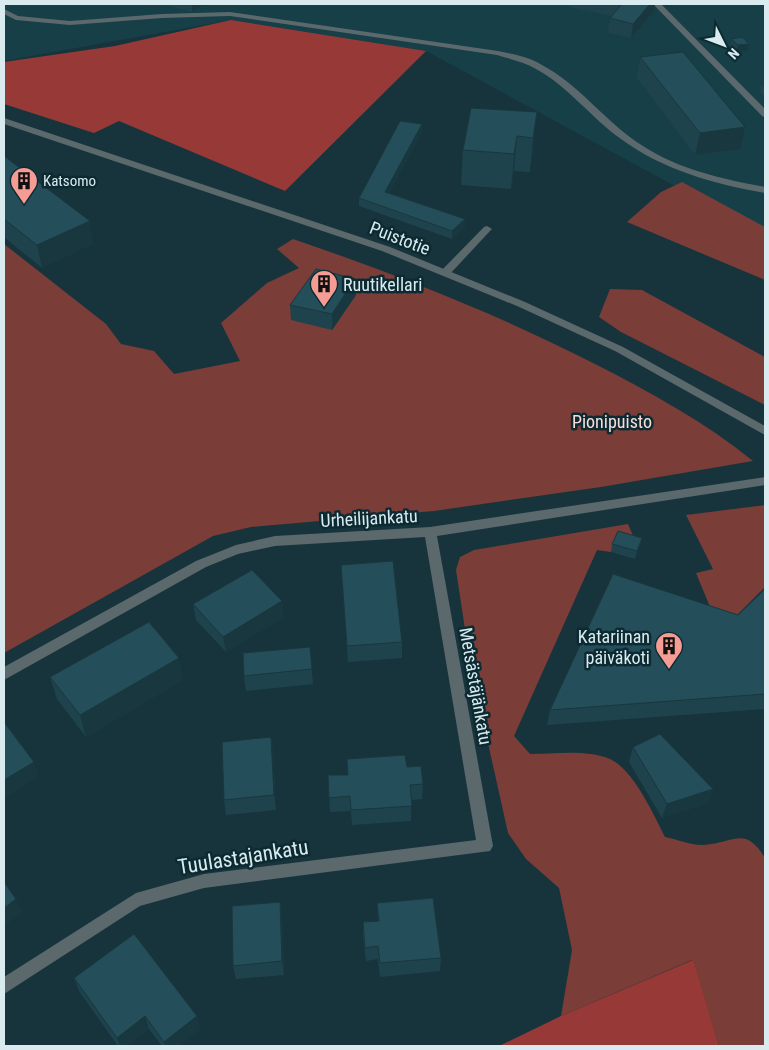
<svg xmlns="http://www.w3.org/2000/svg" width="769" height="1050" font-family="'Roboto Condensed',sans-serif">
<style>
.built{fill:#163f48}
.green{fill:#7a3d38}
.forest{fill:#973a37}
.lines{fill:none;stroke-linecap:round;stroke-linejoin:round}
.lane{fill:#5b686c;fill-rule:evenodd}
.street{fill:#5b686c;fill-rule:evenodd}
.wall{fill:#1f434d}
.shaded-wall{fill:#19373e}
.building{fill:#244e59;stroke:#19373e}
.labels{text-anchor:middle;dominant-baseline:central;stroke-width:5;stroke-linejoin:round;paint-order:stroke}
.far-poi-label{font-size:15px;fill:#daebf0;stroke:#0c2a32;text-anchor:start}
.street-label{font-size:18px;fill:#daebf0;stroke:#0c2a32}
.poi-label{font-size:18px;fill:#daebf0;stroke:#0c2a32;text-anchor:start}
.park-label{font-size:18px;fill:#f8ddda;stroke:#0c2a32}
.near-street-label{font-size:21px;fill:#daebf0;stroke:#0c2a32}
</style>
<rect width="100%" height="100%" fill="#17343c"/>
<!-- built -->
<path class="built" d="M4,4H765V235L426,51L231,20L4,61Z"/>
<!-- green -->
<path class="green" d="M682,182L765,227V280L627,222L661,192Z
M293,239C396,274 497,314 595,364C650,392 705,422 753,461L601,487L434,511L251,527L213,536L4,653V244L106,324L121,344L154,351L174,374L240,361L221,323L267,283L299,268L277,249Z
M610,289L642,290L765,357V405L621,332L599,317Z
M765,505V587L736,616L727,612L713,614L696,573L713,569L686,515Z
M628,524L637,545L616,539L611,552L597,550L514,736L530,754C555,754 586,749 610,759C633,769 654,815 665,837C677,839 692,846 704,845C734,843 745,825 765,858V1046H719L692,960L561,1016L572,950L559,888L526,859L508,833L470,662L456,570L460,557L474,550Z"/>
<!-- forest -->
<path class="forest" d="M231,20L426,51L285,191L119,121L94,133L4,104V62L115,46Z
M693,960L719,1046H499L561,1016Z"/>
<g class="lines">
<!-- lane -->
<path class="lane" d="M653,4H661L765,109V117L762,116Z
M4,9L18,16L70,21L162,14L230,12L498,51C512,54 529,57 542,65C580,85 606,123 643,146C680,170 723,179 765,187V193C714,184 663,170 621,139C591,118 569,87 536,69C524,62 510,59 497,55L230,16L162,18L70,25L16,20L4,14Z
M487,226L492,229L490,231L449,275H441L440,273L441,271L484,227Z"/>
<!-- street -->
<path class="street" d="M4,118L390,247L525,302L623,347L765,426V435L615,351L517,306L382,251L4,124Z
M765,477V485L437,536L493,846L490,851L204,888L140,906L4,994V977L136,893L204,874L476,840L425,537L275,546L238,554L206,567L4,680V667L196,561L236,545L275,536L430,527Z"/>
</g>
<!-- wall -->
<path class="wall" d="M162,4H203L192,12Z
M569,4H655L654,11L631,38L608,33L610,18L612,16L569,7Z
M731,39L749,44L747,51L736,53L730,47Z
M640,57L740,149L695,155L637,78Z
M762,84H765V98L760,92Z
M537,112L530,172L514,171L511,189L461,185L463,150Z
M422,124V132L389,193L465,219V227L452,239L359,206V198Z
M4,156L94,243L42,268L4,237Z
M356,295L332,330L291,320L290,305Z
M642,538L640,546L635,559L611,552L612,544Z
M341,565L402,642V658L348,662Z
M765,589V709L547,725L550,710L738,615Z
M193,604L284,617L226,652L196,620Z
M310,647L313,684L246,691L244,676Z
M50,677L183,680L86,737L57,699Z
M271,737L273,752L276,810L226,815L224,800Z
M633,747L713,789L708,803L662,818L629,762Z
M407,767L423,784L422,799L411,800V821L352,825L351,811L330,812L328,775H348Z
M280,902L282,915L284,975L236,979L233,966Z
M377,903L441,958L440,971L380,977L378,959L366,961L363,936V922L378,921Z
M74,978L201,1029L178,1046H162L149,1029L126,1046H118L79,991Z"/>
<!-- shaded-wall -->
<path class="shaded-wall" d="M192,4H203L192,12Z
M650,4H655L654,11L631,38L633,24Z
M749,44L747,51L736,53L738,45Z
M537,112L533,147L530,172L533,138Z
M422,124V132L385,200V192Z
M745,127L740,149L695,155L700,133Z
M517,136L514,171L511,189L514,154Z
M465,219V227L452,239V231Z
M90,221L94,243L42,268L37,245Z
M355,279L356,295L332,330V314Z
M642,538L640,546L635,559L637,551Z
M282,601L284,617L226,652L223,637Z
M179,658L183,680L86,737L80,715Z
M271,737L273,752L276,810L274,795Z
M34,762L39,777L4,799V780Z
M713,789L708,803L662,818L667,804Z
M16,899L22,913L4,926V908Z
M280,902L282,915L284,975L282,961Z
M145,1016L149,1029L126,1046H120L117,1038Z
M197,1016L201,1029L178,1046H165L164,1042Z"/>
<!-- building -->
<path class="building" d="M621,4H650L633,24L610,18L622,4Z
M742,37L749,44L738,45L731,39Z
M683,52L745,127L700,133L640,57Z
M762,84H765V88Z
M471,108L537,112L533,138L517,136L514,154L463,150Z
M400,121L422,124L385,192L465,219L452,231L359,198Z
M4,156L90,221L37,245L4,219Z
M316,269L355,279L332,314L290,305Z
M618,531L642,538L637,551L612,544Z
M393,561L402,642L347,646L341,565Z
M252,570L282,601L223,637L193,604Z
M613,574L738,615L765,589V694L550,710Z
M149,622L179,658L80,715L50,677Z
M310,647L312,669L244,676L243,653Z
M4,722L34,762L4,780Z
M660,734L713,789L667,804L633,747Z
M271,737L274,795L224,800L222,742Z
M405,755L407,767L421,766L423,784L410,785L412,806L351,810L350,796L329,798L328,775H348L347,759Z
M4,882L16,899L4,908Z
M433,898L441,958L380,963L378,946L365,948L363,922L379,921L377,903Z
M280,902L282,961L233,966L232,906Z
M134,934L197,1016L164,1042L145,1016L117,1038L74,978Z"/>
<!-- icons -->
<defs>
<symbol id="building-pin" viewBox="-11 -11 22 30"><path d="M0 17L-7.5 6A9.5 9.5 0 1 1 7.5 6Z" fill="#f59c94" stroke="#0c2a32"/><path d="M-4-6H4V6H1V3H-1V6H-4ZM-2.5-4.3h1.7v1.8h-1.7ZM.8-4.3h1.7v1.8H.8ZM-2.5-1h1.7V.8h-1.7ZM.8-1h1.7V.8H.8Z" fill="#111"/></symbol>
</defs>
<g fill-rule="evenodd">
<use href="#building-pin" x="8" y="165" width="32" height="43"/>
<use href="#building-pin" x="308" y="268" width="32" height="43"/>
<use href="#building-pin" x="653" y="630" width="32" height="43"/>
</g>
<g class="labels">
<!-- far-poi labels -->
<g class="far-poi-label">
<text x="43" y="181">Katsomo</text>
</g>
<!-- street labels -->
<g class="street-label">
<text transform="translate(400 238) rotate(21)">Puistotie</text>
<text transform="translate(369 518) rotate(-3)">Urheilijankatu</text>
<text transform="translate(476 686) rotate(80)">Metsästäjänkatu</text>
</g>
<!-- poi labels -->
<g class="poi-label">
<text x="343" y="284">Ruutikellari</text>
<text x="650" y="636" text-anchor="end">Katariinan<tspan x="650" dy="21">päiväkoti</tspan></text>
</g>
<!-- park labels -->
<g class="park-label">
<text x="612" y="421">Pionipuisto</text>
</g>
<!-- near-street labels -->
<g class="near-street-label">
<text transform="translate(243 857) rotate(-9)">Tuulastajankatu</text>
</g>
</g>
<!-- border -->
<rect width="769" height="1050" fill="none" stroke="#daebf0" stroke-width="10"/>
<!-- north arrow -->
<g transform="translate(724 45) rotate(132)" stroke="#0c2a32" stroke-width="4" paint-order="stroke">
<path d="M0-4L9 19L0 12L-9 19Z" fill="#daebf0"/>
<text y="-8" font-size="14" font-weight="bold" text-anchor="middle" fill="#daebf0">N</text>
</g>
</svg>
